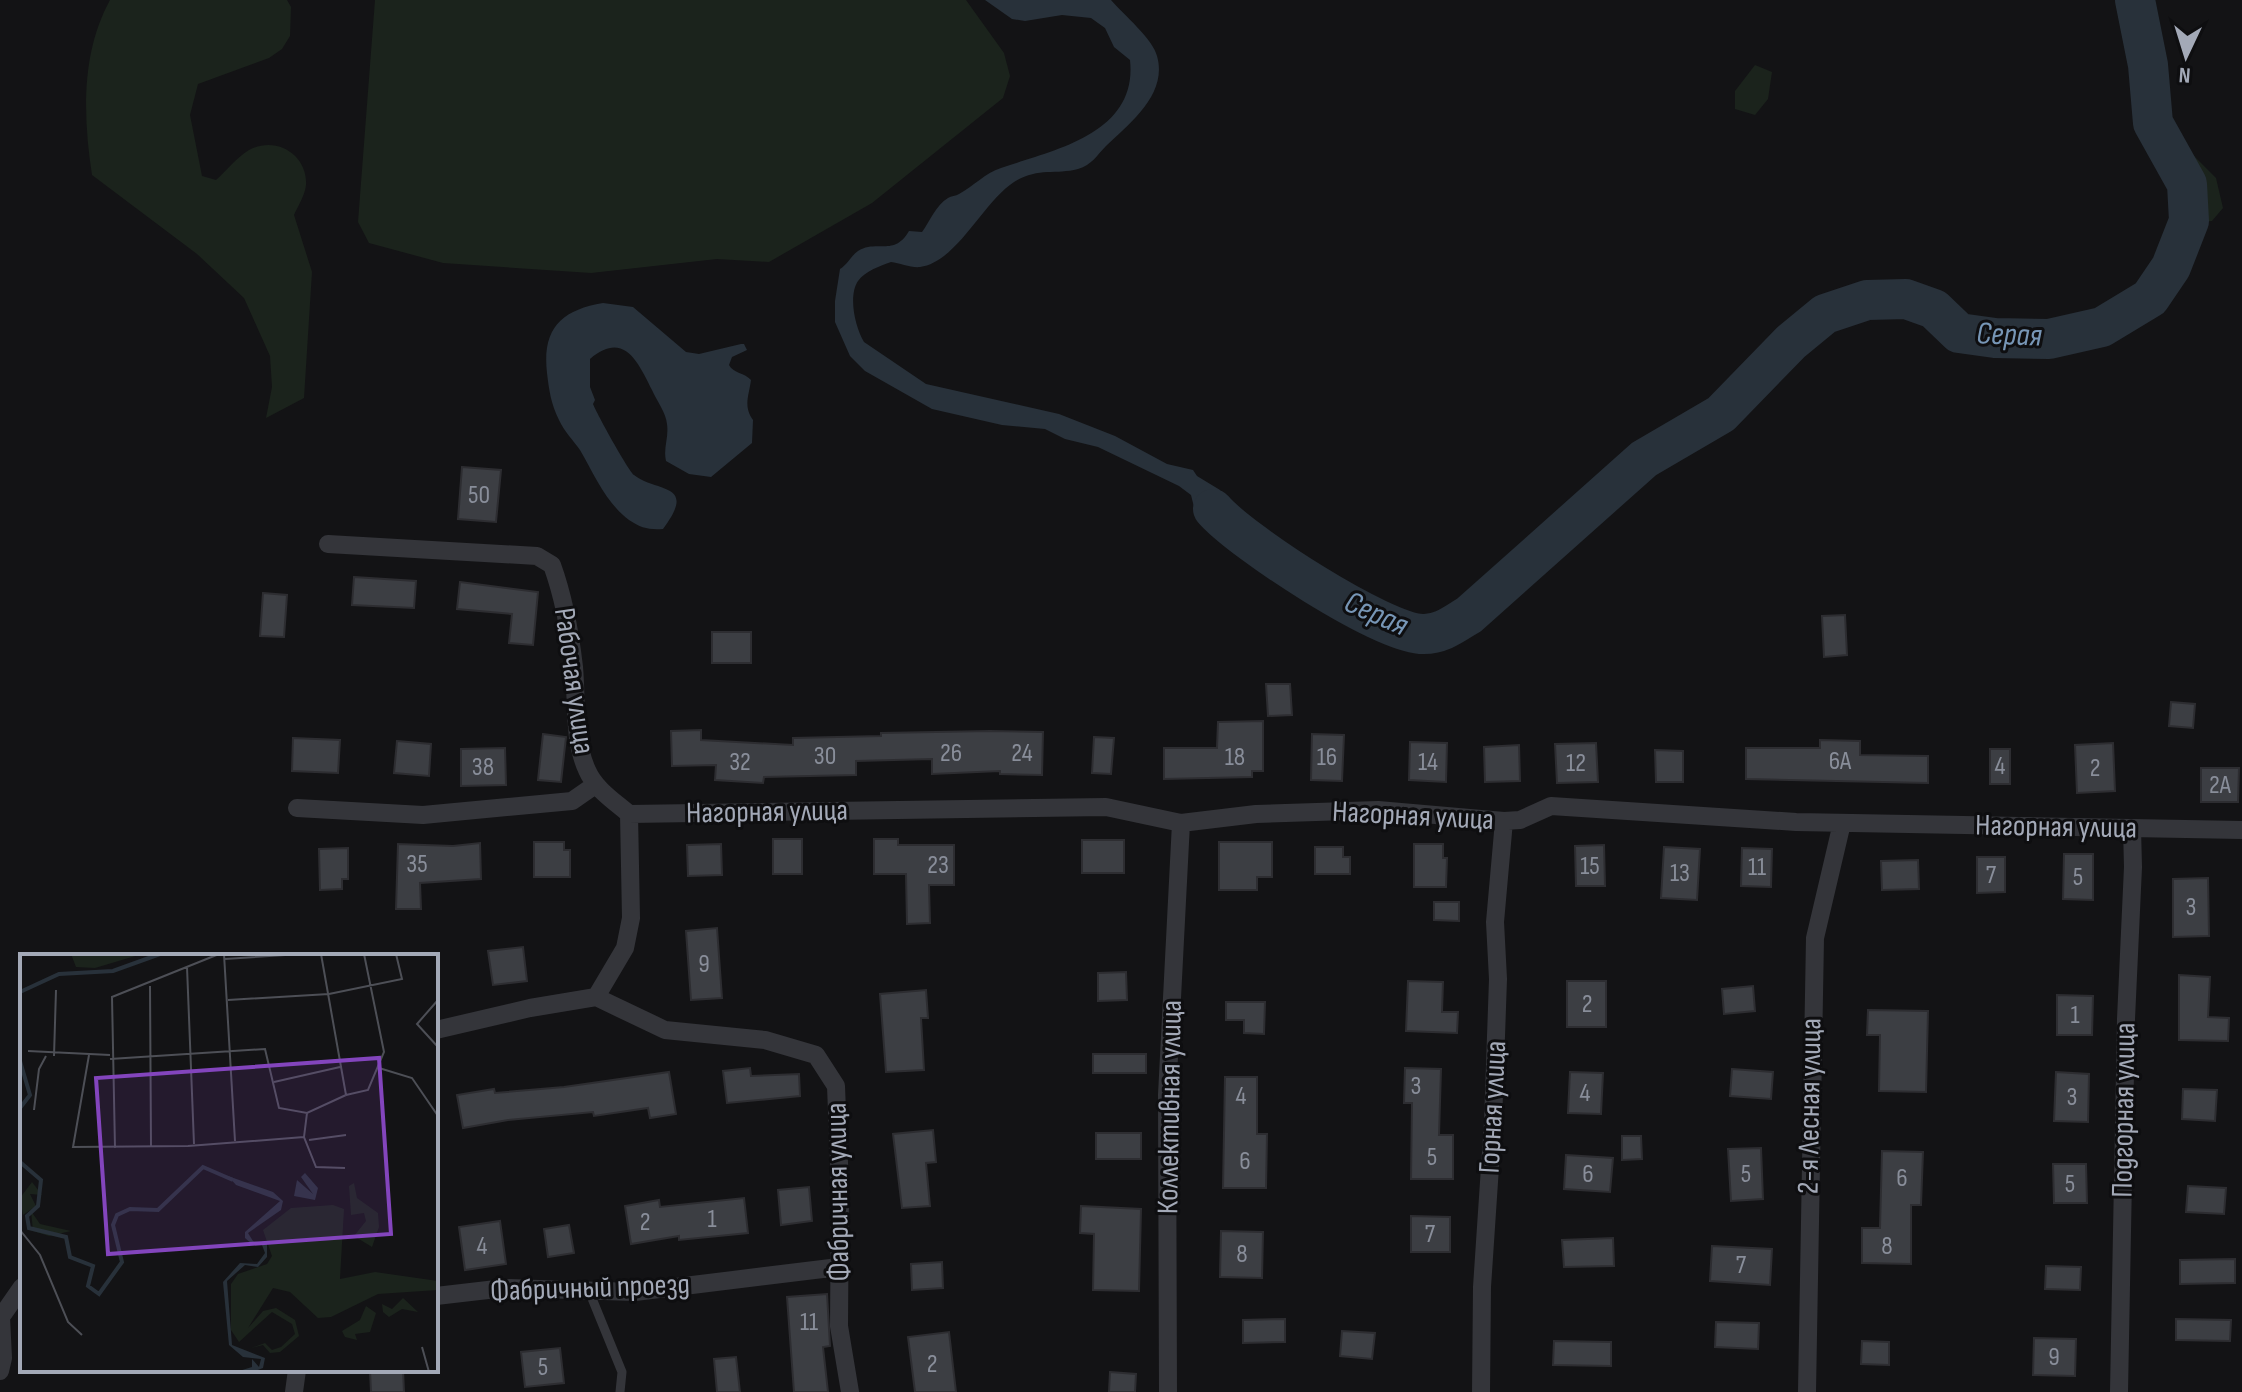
<svg xmlns="http://www.w3.org/2000/svg" width="2242" height="1392" font-family="'Sofia Sans Condensed',sans-serif">
<style>
.green{fill:#1b231c}
.water{fill:#28313a}
.lines{fill:none;stroke-linecap:round;stroke-linejoin:round}
.river{stroke:#28313a;stroke-width:40}
.building{fill:#3c3e43;stroke:#2d2d31;stroke-width:2}
.service{stroke:#34353a;stroke-width:9}
.minor{stroke:#34353a;stroke-width:18}
.labels{text-anchor:middle;dominant-baseline:central;stroke-width:6;stroke-linejoin:round;paint-order:stroke}
.number-label{font-size:26px;fill:#898e9a}
.street-label{font-size:30px;fill:#a3a9b7;stroke:#0e0e10}
.water-label{font-size:32px;font-style:italic;fill:#7796b6;stroke:#0e0e10}
.inset-river{fill:none;stroke:#28313a;stroke-width:4}
.inset-road{fill:none;stroke:#4d4f56;stroke-width:2}
.view{fill:#8345bd;fill-opacity:0.15;stroke:#8345bd;stroke-width:4}
.inset-edge{fill:none;stroke:#a3a9b7;stroke-width:4}
</style>
<rect width="100%" height="100%" fill="#131315"/>
<!-- green -->
<path class="green" d="M110,0H287L291,7L290,36L282,49L269,58L198,84L190,115L202,176L216,180C226,171 237,157 249,150C276,135 308,155 306,185C305,195 298,206 294,215L312,272L304,398L266,418L272,387L270,356L244,298L197,254L92,175C83,116 81,53 110,0Z
M375,0H966L1004,53L1010,76L1003,98L872,203L769,262L717,259L591,273L443,263L369,243L358,222Z
M1755,65L1772,72L1768,99L1755,115L1735,109V91Z
M2179,141L2216,178L2223,208L2212,221L2200,222L2183,201L2179,186L2159,166L2156,152L2166,143Z"/>
<!-- water -->
<path class="water" d="M985,0H1111C1123,14 1153,39 1157,56C1168,94 1130,123 1106,146C1097,155 1092,165 1078,169C1055,175 1038,167 1014,182C983,202 957,262 920,267C911,268 900,263 891,262C880,266 865,271 858,281C848,296 855,327 864,342L926,384L1059,414L1115,436L1167,464L1193,470L1197,476L1220,490C1226,513 1242,520 1260,532L1251,549L1195,511L1191,495L1179,486L1098,447L1065,439L1045,429L1002,425L932,409L865,371L850,356L835,322V301L840,269C848,264 851,256 858,251C877,239 894,257 909,231L922,232C930,221 936,205 948,198C951,196 956,196 959,194C974,186 985,173 1001,168C1054,150 1138,134 1130,60L1114,47L1105,28L1091,18L1062,15L1025,21L1012,19Z
M603,303L633,307L686,352L699,354L741,344H744L747,350L732,357L729,365C733,373 745,373 751,380C749,396 743,406 753,420L752,443L711,477L689,474L666,461C663,448 669,438 667,424C666,413 657,401 652,390C638,362 624,330 590,359V387L595,400L593,404C597,414 628,470 634,475C657,493 698,482 663,529C649,530 641,528 629,520C606,503 594,474 580,450C573,440 564,431 559,420C551,404 549,390 547,373C542,329 561,310 603,303Z"/>
<g class="lines">
<!-- river -->
<path class="river" d="M1213,509C1240,541 1384,635 1424,634C1442,634 1454,624 1469,615L1644,459L1721,414L1791,342L1825,314L1867,300L1906,299L1934,309L1959,333L1995,338L2049,339L2102,327L2150,298L2171,267L2189,221L2187,184L2153,123L2148,65L2135,0"/>
</g>
<!-- building -->
<path class="building" d="M462,467L501,470L496,522L458,519Z
M354,577L416,581L414,608L352,605Z
M460,582L538,592L533,645L509,643L512,614L457,609Z
M263,593L287,595L284,637L260,636Z
M1845,615L1847,655L1824,657L1822,616Z
M712,632H751V663H712Z
M1266,684H1290L1292,715L1268,716Z
M2171,702L2195,704L2193,728L2169,726Z
M1263,721V771H1252V777L1164,779V748H1217L1218,722Z
M701,730V740L793,745V738L881,736V733L990,731L1043,732L1042,775L1000,774V771L932,774V759L856,761V775L764,777L763,783L715,780L716,765L672,766L671,731Z
M543,734L566,737L561,782L538,780Z
M1312,734L1344,735L1342,781L1311,780Z
M1094,737L1114,738L1111,774L1092,773Z
M293,738L340,740L338,773L292,771Z
M1820,740L1860,741V755L1928,756V783L1746,779V748H1820Z
M397,741L431,744L429,776L394,773Z
M1410,742L1447,743L1446,782L1409,780Z
M1596,743L1598,782L1557,783L1555,744Z
M2113,743L2115,791L2077,793L2075,745Z
M1519,745L1520,781L1485,782L1484,747Z
M505,748L506,785L461,786V749Z
M1990,749H2010V784H1990Z
M1655,750L1683,751V782H1656Z
M2201,768H2239L2238,802H2201Z
M773,839H802V874H773Z
M874,839H898V845H954V885H929L930,923L907,924L906,874H874Z
M1082,840H1124V873H1082Z
M534,842H564V850H570V877H534Z
M1219,842H1272V877H1257V890H1219Z
M480,843L481,879L420,883L421,909H396L398,844L453,846Z
M721,844L722,875L688,876L687,845Z
M1414,844H1443V858H1447L1446,887H1414Z
M1604,845L1605,886H1576L1575,846Z
M1315,847H1343V857H1350V874H1315Z
M1664,847L1700,849L1697,900L1661,898Z
M348,848V879H342V889L320,890L319,849Z
M1742,848L1772,849L1771,887L1741,886Z
M2064,854H2093V900L2063,899Z
M1977,857H2005V892L1977,893Z
M1918,860L1919,889L1882,890L1881,861Z
M2208,878L2209,936L2173,937V879Z
M1434,902H1459V921L1434,920Z
M717,928L722,998L691,1000L686,931Z
M523,947L527,981L493,985L488,951Z
M1126,972L1127,1000L1098,1001V973Z
M2179,975L2210,977L2208,1017L2229,1018L2228,1041L2179,1040Z
M1408,981L1443,982L1442,1012H1458L1457,1033L1406,1031Z
M1567,981H1606V1027H1567Z
M1753,986L1755,1011L1724,1014L1722,989Z
M926,990L928,1018H921L924,1070L886,1072L880,994Z
M2057,995L2093,996L2092,1035H2057Z
M1226,1002H1265L1264,1034L1244,1033V1020H1226Z
M1868,1010L1928,1011L1926,1092L1879,1091L1880,1035H1867Z
M1093,1054H1146V1073H1093Z
M750,1068L751,1076L799,1074L800,1096L727,1103L723,1071Z
M1405,1068L1441,1069L1439,1135H1453V1179H1411L1412,1103H1404Z
M1732,1069L1773,1072L1771,1099L1730,1096Z
M669,1072L676,1114L650,1118L648,1108L594,1116L593,1112L508,1120L463,1128L457,1095L494,1089L495,1093L564,1087Z
M1570,1072L1603,1073L1601,1114L1568,1113Z
M2056,1072L2089,1074L2088,1122L2054,1121Z
M1225,1077H1257V1134H1267L1266,1188H1223Z
M2183,1089L2217,1090L2215,1121L2182,1119Z
M933,1130L936,1162L926,1163L930,1206L902,1208L893,1134Z
M1096,1133H1141V1159H1096Z
M1622,1136H1641L1642,1159L1622,1160Z
M1761,1148L1763,1199L1731,1201L1728,1149Z
M1882,1151L1923,1152L1921,1205H1911V1264L1862,1263V1228H1880Z
M1566,1155L1613,1158L1610,1192L1564,1189Z
M2053,1164H2086L2087,1203H2054Z
M2188,1186L2226,1188L2224,1214L2186,1212Z
M809,1187L812,1221L781,1225L778,1190Z
M744,1198L748,1233L679,1240V1236L631,1244L625,1206L659,1200L660,1207Z
M1081,1206L1141,1209L1139,1291L1093,1290L1094,1234L1080,1233Z
M1411,1216L1450,1217V1252H1411Z
M500,1221L506,1264L465,1270L459,1227Z
M569,1225L574,1253L548,1257L544,1229Z
M1221,1231L1263,1232L1262,1278L1220,1277Z
M1613,1238L1614,1266L1564,1267L1562,1240Z
M1712,1246L1772,1249L1770,1285L1710,1281Z
M2235,1259V1283L2180,1284V1260Z
M942,1262L943,1288L912,1290L911,1264Z
M2046,1266L2081,1267L2080,1290L2045,1289Z
M827,1294L830,1346L823,1347L828,1392H794L787,1297Z
M1285,1319V1342L1243,1343V1320Z
M2176,1319L2231,1320L2230,1341L2176,1340Z
M1716,1322L1759,1323L1758,1349L1715,1347Z
M1342,1331L1375,1333L1372,1359L1340,1356Z
M949,1332L956,1392H915L908,1337Z
M2034,1338L2076,1339L2075,1376L2033,1375Z
M1554,1341L1611,1342V1366L1553,1365Z
M1862,1341L1889,1342V1365L1861,1364Z
M560,1348L564,1383L525,1387L521,1352Z
M736,1357L740,1392H717L714,1359Z
M370,1370H403L404,1392H371Z
M1110,1372L1136,1374L1135,1392H1109Z"/>
<g class="lines">
<!-- service -->
<path class="service" d="M589,1291L622,1372L620,1392"/>
<!-- minor -->
<path class="minor" d="M328,544L537,556L552,565C564,598 570,632 574,667C577,700 573,740 587,770C595,789 614,801 629,814L631,918L625,948L596,997
M297,808L423,815L572,801L595,785
M629,814L1106,807L1181,823L1256,814L1378,810L1504,821L1520,820L1551,806L1796,822L2242,830
M436,1030L530,1008L596,997L665,1030L765,1040L816,1055L836,1086L840,1188L839,1326L850,1392
M436,1296L505,1288L635,1292L839,1267
M0,1371L3,1358L1,1317L22,1287
M294,1392L297,1370
M1168,1392L1167,1095L1181,823
M1481,1392L1482,1287L1493,1122L1498,979L1495,922L1504,821
M1807,1392L1815,938L1842,823
M2119,1392L2126,1019L2133,867L2132,828"/>
</g>
<g class="labels">
<!-- number labels -->
<g class="number-label">
<text x="479" y="495">50</text>
<text x="951" y="753">26</text>
<text x="1022" y="753">24</text>
<text x="825" y="756">30</text>
<text x="1235" y="757">18</text>
<text x="1327" y="757">16</text>
<text x="1840" y="761">6А</text>
<text x="740" y="762">32</text>
<text x="1428" y="762">14</text>
<text x="1576" y="763">12</text>
<text x="2000" y="766">4</text>
<text x="483" y="767">38</text>
<text x="2095" y="768">2</text>
<text x="2220" y="785">2А</text>
<text x="417" y="864">35</text>
<text x="938" y="865">23</text>
<text x="1590" y="866">15</text>
<text x="1757" y="867">11</text>
<text x="1680" y="873">13</text>
<text x="1991" y="875">7</text>
<text x="2078" y="877">5</text>
<text x="2191" y="907">3</text>
<text x="704" y="964">9</text>
<text x="1587" y="1004">2</text>
<text x="2075" y="1015">1</text>
<text x="1416" y="1086">3</text>
<text x="1585" y="1093">4</text>
<text x="1241" y="1096">4</text>
<text x="2072" y="1097">3</text>
<text x="1432" y="1157">5</text>
<text x="1245" y="1161">6</text>
<text x="1588" y="1174">6</text>
<text x="1746" y="1174">5</text>
<text x="1902" y="1178">6</text>
<text x="2070" y="1184">5</text>
<text x="712" y="1219">1</text>
<text x="645" y="1222">2</text>
<text x="1430" y="1234">7</text>
<text x="482" y="1246">4</text>
<text x="1887" y="1246">8</text>
<text x="1242" y="1254">8</text>
<text x="1741" y="1265">7</text>
<text x="809" y="1322">11</text>
<text x="2054" y="1357">9</text>
<text x="932" y="1364">2</text>
<text x="543" y="1367">5</text>
</g>
<!-- street labels -->
<g class="street-label">
<text transform="translate(574 681) rotate(82)">Рабочая улица</text>
<text transform="translate(767 812) rotate(-1)">Нагорная улица</text>
<text transform="translate(1413 816) rotate(3)">Нагорная улица</text>
<text transform="translate(2056 827) rotate(1)">Нагорная улица</text>
<text transform="translate(1810 1106) rotate(-89)">2-я Лесная улица</text>
<text transform="translate(1170 1107) rotate(-89)">Коллективная улица</text>
<text transform="translate(1493 1107) rotate(-87)">Горная улица</text>
<text transform="translate(2124 1110) rotate(-89)">Подгорная улица</text>
<text transform="translate(838 1192) rotate(-91)">Фабричная улица</text>
<text transform="translate(590 1288) rotate(-2)">Фабричный проезд</text>
</g>
<!-- water labels -->
<g class="water-label">
<text transform="translate(2009 335) rotate(2)">Серая</text>
<text transform="translate(1376 614) rotate(24)">Серая</text>
</g>
</g>
<!-- overview -->
<g transform="translate(20 954)">
<rect width="418" height="418" fill="#131315"/>
<path d="M51,0H122L75,14L56,13ZM12,228L22,241L10,240L16,252L3,261L0,244ZM334,229L337,244L358,259L359,273L352,293L334,282L346,267L344,259L331,261L329,232ZM313,251L324,255L320,325L355,318L418,327V336L358,340L311,363L298,364L270,338L253,334L228,374L243,357L256,354L275,366L279,382L260,398L250,399L243,391L231,394L245,389L252,396L261,393L275,380L272,370L252,358L219,388L211,376V330L218,320L247,310L252,302L243,276L271,254ZM11,257L20,270L51,277L29,282L13,277ZM383,344L398,358L382,355L369,363L363,358L362,350L372,355ZM346,352L356,359L350,378L335,380L337,386L325,383L322,377L340,366Z" fill="#1b231c"/>
<path d="M285,219L298,234L295,246L274,242L277,226L293,240L281,223ZM208,222L253,238L263,247L261,256L228,279L233,287L247,289V303L238,313L225,311L207,327L212,391L245,404L243,414L233,418L219,417L232,413V405L239,413L241,405L223,403L209,391L203,328L220,309L237,310L245,299L242,291H233L225,284V278L260,247L216,231Z" fill="#28313a"/>
<path class="inset-river" d="M0,38L39,20L93,17L140,0M0,107L10,141L0,154M0,208L21,226L18,252L7,262L9,274L46,283L50,303L73,312L68,332L79,340L102,308L93,271L97,261L110,255L138,256L183,213L213,226"/>
<path class="inset-road" d="M204,0L215,187M301,0L326,141M205,5L281,0M167,13L174,190M130,32L131,192M208,46L309,40L382,25L376,0M418,46L397,70L418,93M8,97L90,101M69,101L53,193L168,192L284,183M34,102L36,36M90,105L245,95L259,154L287,159L326,141M359,114L392,124L418,162M254,128L320,113M326,141L348,136L364,98L344,0M14,156L19,115L26,102M287,159L284,183L296,213L325,214M289,186L326,181M95,194L92,43L199,0M0,276L20,301L48,368L62,381M402,393L409,418"/>
<path class="view" d="M359,104L371,280L88,300L76,124Z"/>
<rect width="418" height="418" class="inset-edge"/>
</g>
<!-- north arrow -->
<g transform="translate(2186 56) rotate(184)" stroke="#0e0e10" stroke-width="6" paint-order="stroke">
<path d="M0-6L14 30L0 20L-14 30Z" fill="#a3a9b7"/>
<text y="-12" font-size="22" font-weight="bold" text-anchor="middle" fill="#a3a9b7">N</text>
</g>
</svg>
